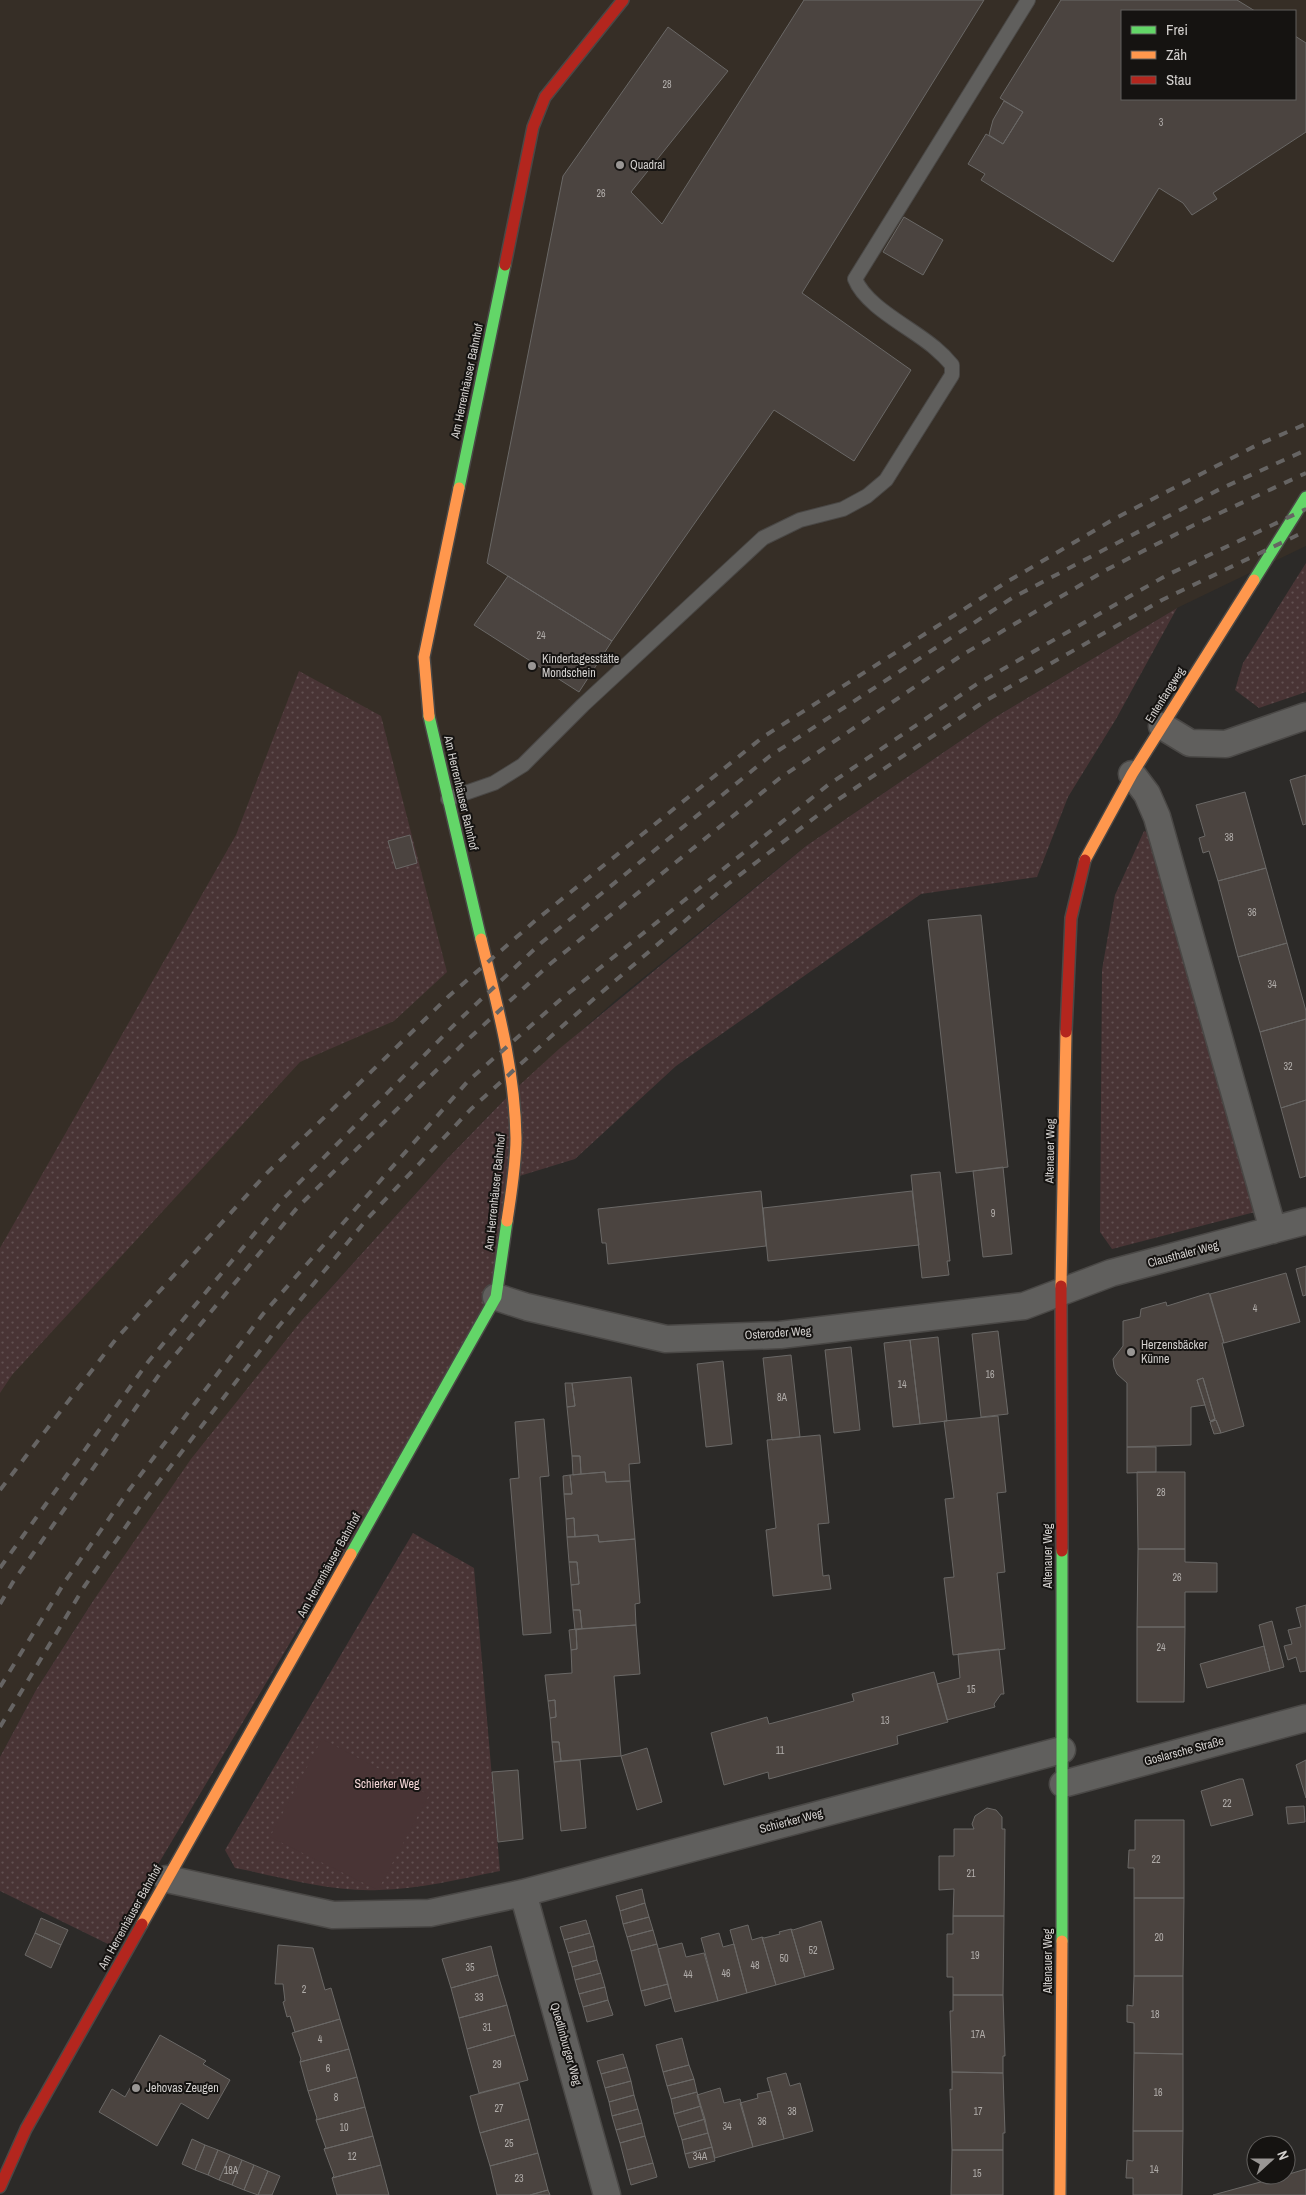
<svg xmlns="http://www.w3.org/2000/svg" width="1306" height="2195" font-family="'Archivo Narrow',sans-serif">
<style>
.built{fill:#362e26;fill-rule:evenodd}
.green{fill:url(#green-dots)}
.pitch{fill:#493435}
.building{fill:#4b4440;stroke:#6a6866}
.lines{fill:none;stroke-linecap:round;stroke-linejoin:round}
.lane-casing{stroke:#4a4846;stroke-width:16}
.street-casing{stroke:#4a4846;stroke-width:29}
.fast-casing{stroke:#4a4846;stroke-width:14}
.slow-casing{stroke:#4a4846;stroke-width:14}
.jam-casing{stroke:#4a4846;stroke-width:14}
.lane{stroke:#605f5d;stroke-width:14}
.street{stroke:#605f5d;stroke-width:26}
.fast{stroke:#63d668;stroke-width:11}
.slow{stroke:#ff974d;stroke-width:11}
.jam{stroke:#b3261e;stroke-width:11}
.rail{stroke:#666463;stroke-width:4;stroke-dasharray:9 9;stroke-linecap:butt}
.poi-dot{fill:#999694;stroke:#151311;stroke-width:2}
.labels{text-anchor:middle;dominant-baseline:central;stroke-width:4;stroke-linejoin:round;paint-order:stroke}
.number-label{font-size:10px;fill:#b1adaa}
.poi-label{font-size:12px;fill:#d3d0ce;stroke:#151311;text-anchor:start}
.street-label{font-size:12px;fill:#d3d0ce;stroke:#151311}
.park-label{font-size:12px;fill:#f5d6d7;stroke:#151311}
</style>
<defs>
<pattern id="green-dots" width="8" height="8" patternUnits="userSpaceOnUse" patternTransform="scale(1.25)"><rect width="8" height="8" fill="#493435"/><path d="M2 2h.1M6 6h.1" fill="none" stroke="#625051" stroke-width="1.8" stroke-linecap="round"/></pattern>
</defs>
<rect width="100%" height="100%" fill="#2c2a28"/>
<!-- built -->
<path class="built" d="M0,0H1306V546L1177,608L994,718L806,846L617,999L513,1091L446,1160L302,1320L93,1601L36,1690L0,1757ZM1122,11H1295V99H1122Z"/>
<!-- green -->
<path class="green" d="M1306,563V692L1259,708L1235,690L1243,663Z
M1177,608L1116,719L1068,797L1037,877L921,894L676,1066L575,1159L513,1178L496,1297L110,1945L0,1891V1757L36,1690L93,1601L191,1459L302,1320L446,1160L513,1091L559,1049L806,846L994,718Z
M299,671L381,716L447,972L394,1021L300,1062L12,1375L0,1393V1248L236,835Z
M1144,831L1150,833L1255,1212L1112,1249L1100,1232L1102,970L1115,895Z
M413,1533L474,1568L500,1871C460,1879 419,1889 379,1890C331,1892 282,1877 235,1868L225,1850Z"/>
<!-- pitch -->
<path class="pitch" d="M322,1739L429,1795L378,1890L270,1837Z"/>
<!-- building -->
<path class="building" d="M804,0H984L802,293L911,370L854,461L774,410L612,641L487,563L563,176L668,27L728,71L631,192L662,224Z
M1061,0H1237L1255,11H1122V99H1295V36L1306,43V132L1213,193L1217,199L1192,215L1183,203L1159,188L1113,262L981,180L985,174L968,164L986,134L1003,144L1023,112L1000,98Z
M1004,101L1023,112L1003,144L989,135L993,120Z
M904,217L943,240L923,275L883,252Z
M508,576L612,641L579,692L474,625Z
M1306,775V824L1303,825L1290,780Z
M1245,792L1266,868L1218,881L1209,851L1203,853L1199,838L1205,836L1196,805Z
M410,835L417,863L396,869L388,841Z
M1266,868L1287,943L1238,957L1218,881Z
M981,915L1008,1167L956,1173L928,920Z
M1287,943L1306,1011V1019L1260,1032L1238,957Z
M1306,1019V1100L1281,1108L1260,1032Z
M1306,1100V1176L1300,1178L1281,1108Z
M1003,1167L1012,1254L983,1257L973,1171Z
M940,1172L950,1261H947L949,1275L922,1278L911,1175Z
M761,1191L766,1246L608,1264L606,1243H602L598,1209Z
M912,1191L919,1245L768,1261L763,1208Z
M1306,1266V1295L1303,1296L1296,1269Z
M1286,1273L1300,1322L1224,1343L1210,1294Z
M1209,1293L1224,1343H1222L1244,1426L1221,1433L1216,1420L1210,1422L1215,1419L1203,1378L1197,1380L1205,1405L1191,1407V1445L1127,1447V1383L1117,1374L1114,1367L1113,1359L1123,1346V1321L1140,1317L1141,1309L1166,1302L1167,1306Z
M998,1331L1008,1414L981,1417L972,1334Z
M938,1337L947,1421L920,1424L910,1340Z
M910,1340L920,1424L893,1427L884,1343Z
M851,1347L860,1430L834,1433L825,1350Z
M791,1355L800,1437L772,1440L763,1358Z
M723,1361L732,1444L706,1447L697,1364Z
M631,1377L640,1463L629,1464L630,1481L606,1482L605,1472L581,1474L580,1456H572L567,1407L575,1406L572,1383Z
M1203,1378L1215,1419L1210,1421L1197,1380Z
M565,1383H572L575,1406L567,1407Z
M998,1416L1006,1492L997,1493L1005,1572L997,1573L1005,1649L953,1655L944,1578L954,1577L945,1499L954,1498L944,1421Z
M544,1419L549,1476L540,1477L551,1633L523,1635L510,1479L519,1478L515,1422Z
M1216,1420L1221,1433L1214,1434L1210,1422Z
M820,1435L829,1523L818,1524L823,1576L829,1575L831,1589L773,1596L766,1530L776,1528L767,1440Z
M1127,1447H1156V1472L1127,1473Z
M572,1456H580L581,1474L573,1475Z
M605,1472L606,1482L630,1481L635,1539L599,1542L598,1535L575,1537L574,1518L566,1519L564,1494H572L570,1475Z
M1137,1472H1185V1549H1138Z
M570,1475L572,1494H564L563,1476Z
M574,1518L575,1537H567L566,1519Z
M598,1535L599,1542L635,1539L640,1603L635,1604L636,1625L582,1629L580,1610H573L571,1585L579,1584L577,1562H569L567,1537Z
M1138,1549H1185V1562L1217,1563V1592H1185V1627H1137Z
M569,1562H577L579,1584L571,1585Z
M1306,1605V1671L1300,1672L1296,1657L1288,1660L1284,1646L1292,1644L1288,1630L1301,1627L1296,1608Z
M573,1610H580L582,1629L575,1630Z
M1272,1621L1284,1667L1270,1671L1259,1625Z
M636,1625L640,1674L614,1676L621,1756L561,1761L559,1742H552L550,1718L556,1717L555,1700L548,1701L545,1675L572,1673L571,1650L577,1649L576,1629Z
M1137,1627H1185L1184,1702H1137Z
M576,1629L577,1649L571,1650L569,1630Z
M1264,1646L1270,1671L1207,1688L1200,1664Z
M999,1649L1004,1694H1001L994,1704L995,1707L947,1720L937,1684L960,1678L958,1654Z
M934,1672L948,1722L897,1736L898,1744L769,1779L768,1772L724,1785L711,1733L767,1717L769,1724L825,1709L854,1701L852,1694Z
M555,1700L556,1717L550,1718L548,1701Z
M552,1742H559L561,1761L554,1762Z
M647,1748L662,1802L637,1810L621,1756Z
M580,1760L586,1828L561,1831L554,1762Z
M1306,1760V1798L1296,1765Z
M518,1770L523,1839L498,1842L492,1772Z
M1239,1779H1243L1253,1815L1211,1826L1201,1791Z
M1304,1806L1305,1822L1288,1824L1286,1807Z
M987,1808L996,1810L1002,1817V1829H1005L1004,1916H953L954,1889L939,1890V1856H954V1829H974L972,1824L975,1816Z
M1135,1820H1184V1898H1134V1868H1128L1129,1850H1135Z
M642,1889L645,1903L620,1911L616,1896Z
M1134,1898H1184L1183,1976H1134Z
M645,1903L649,1917L623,1924L620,1911Z
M953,1916H1004L1003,1995H953V1977H947V1934H953Z
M649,1917L653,1930L627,1937L623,1924Z
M41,1918L68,1930L61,1945L35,1933Z
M586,1920L590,1933L564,1940L560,1927Z
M821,1921L834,1969L805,1977L791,1929L793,1930Z
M748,1925L752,1940L762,1937L776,1985L747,1993L730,1930Z
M791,1929L805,1977L776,1985L762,1937L764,1938L780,1934L779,1932Z
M653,1930L657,1944L631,1951L627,1937Z
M35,1933L61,1945L51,1968L25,1955Z
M590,1933L594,1946L568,1953L564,1940Z
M719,1933L723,1947L734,1944L747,1993L718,2001L701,1938Z
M682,1943L686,1957L704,1953L718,2001L675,2012L658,1949Z
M657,1944L668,1984L641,1991L631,1951Z
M278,1945L313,1948L325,1990L331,1988L340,2019L295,2032L290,2016L287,2017L283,2002L285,2001L283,1984H275Z
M491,1946L498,1975L451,1988L442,1959Z
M594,1946L597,1960L572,1967L568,1953Z
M597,1960L601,1973L575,1980L572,1967Z
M601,1973L605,1987L579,1994L575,1980Z
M498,1975L507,2005L459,2018L451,1988Z
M1134,1976H1183V2054L1134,2053V2023L1127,2022V2005L1133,2006Z
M668,1984L671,1998L645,2006L641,1991Z
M605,1987L608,2000L583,2007L579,1994Z
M953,1995H1003L1005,2056H1003V2073L952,2072L950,2011H953Z
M608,2000L613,2015L587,2022L583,2007Z
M507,2005L515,2035L467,2049L459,2018Z
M340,2019L349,2049L300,2062L301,2059L292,2033Z
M160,2035L206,2061L203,2064L230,2080L208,2119L181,2103L157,2146L99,2112L112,2089L125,2097Z
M515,2035L528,2080L479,2093L467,2049Z
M682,2038L689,2065L663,2072L656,2045Z
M349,2049L357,2077L308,2091L300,2062Z
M1134,2053L1183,2054V2131H1133Z
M623,2054L627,2067L601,2074L597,2061Z
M689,2065L694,2079L667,2086L663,2072Z
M627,2067L631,2081L605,2088L601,2074Z
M952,2072L1003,2073L1005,2133H1003V2150H952L950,2089L952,2090Z
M786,2073L790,2086L800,2083L813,2131L784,2139L767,2078Z
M357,2077L365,2107L316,2120L317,2118L308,2091Z
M694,2079L697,2092L671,2099L667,2086Z
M631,2081L634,2095L609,2102L605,2088Z
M519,2083L529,2119L480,2133L470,2096Z
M720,2088L724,2103L740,2099L753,2147L715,2158L697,2095Z
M771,2091L784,2139L753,2147L740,2103L758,2098L757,2094Z
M697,2092L701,2106L674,2114L671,2099Z
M634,2095L638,2109L612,2116L609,2102Z
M701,2106L705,2119L678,2127L674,2114Z
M365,2107L373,2136L324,2149L326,2148L316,2120Z
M638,2109L642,2123L616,2130L612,2116Z
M529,2119L538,2153L490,2166L480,2133Z
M705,2119L708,2133L682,2140L678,2127Z
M642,2123L645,2136L620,2143L616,2130Z
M1133,2131H1183L1182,2195H1133V2178H1126L1127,2160L1133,2161Z
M708,2133L712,2147L685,2154L682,2140Z
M373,2136L381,2165L332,2178L334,2176L324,2149Z
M645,2136L653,2163L627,2170L620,2143Z
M192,2139L205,2145L195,2170L182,2164Z
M205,2145L218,2150L208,2175L195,2170Z
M712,2147L715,2161L689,2168L685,2154Z
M218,2150L230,2155L219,2180L208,2175Z
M952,2150H1003V2195H951Z
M538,2153L548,2190L530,2195H497L490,2166Z
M230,2155L242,2160L232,2185L219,2180Z
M242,2160L254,2165L244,2190L232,2185Z
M653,2163L657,2177L631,2185L627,2170Z
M254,2165L268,2171L258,2195L244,2190Z
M381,2165L389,2195H337L332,2178Z
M1306,2169V2195H1213L1286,2175Z
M268,2171L280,2176L272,2195H258Z
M548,2190L550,2195H530Z"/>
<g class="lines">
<defs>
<path id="lane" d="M448,799L494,783L523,765L583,705L763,538L800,520L843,509L867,496L886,480L952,375V365C947,359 941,353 935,348C912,328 866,307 855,279L1028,0"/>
<path id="street" d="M1162,726L1190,743L1226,744L1306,716
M1132,774L1147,794L1157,817L1273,1230
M496,1297L527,1307L666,1339L780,1335L1024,1306L1111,1273L1306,1221
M1063,1784L1306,1718
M167,1879L333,1915L430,1913L523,1893L1062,1750
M523,1893L607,2195"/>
<path id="fast" d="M459,488L505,265
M1254,580L1306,497
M429,716L481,939
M351,1554L496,1297L507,1221
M1062,1941V1551"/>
<path id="slow" d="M429,716L424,657L459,488
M1085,860L1132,774L1254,580
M481,939C497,1004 515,1070 516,1138C516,1165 511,1194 507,1221
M1061,1286L1066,1032
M142,1924L351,1554
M1060,2195L1062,1941"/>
<path id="jam" d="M505,265L533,127L545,97L623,0
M1066,1032L1071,918L1085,860
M1061,1286L1062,1551
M0,2187L26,2129L142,1924"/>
</defs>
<!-- lane casing -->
<use href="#lane" class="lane-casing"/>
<!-- street casing -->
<use href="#street" class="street-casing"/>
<!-- fast casing -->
<use href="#fast" class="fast-casing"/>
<!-- slow casing -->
<use href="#slow" class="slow-casing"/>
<!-- jam casing -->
<use href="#jam" class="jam-casing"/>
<!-- lane -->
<use href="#lane" class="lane"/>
<!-- street -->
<use href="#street" class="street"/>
<!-- fast -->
<use href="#fast" class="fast"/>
<!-- slow -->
<use href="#slow" class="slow"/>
<!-- jam -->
<use href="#jam" class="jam"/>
<!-- rail -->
<path class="rail" d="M0,1490L116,1339L267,1173L449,996L536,920L763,737L1005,583L1114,519L1257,445L1306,424
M0,1568L148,1362L284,1198L457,1022L541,943L770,756L1012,598L1220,489L1306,450
M0,1604L13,1582L161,1372L297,1208L463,1044L550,964L780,778L962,655L1106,570L1194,525L1306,473
M0,1687L66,1580L129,1490L263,1314L468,1081L560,1000L828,785L977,684L1167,575L1306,509
M0,1727L84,1587L143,1502L279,1326L367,1219L471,1109L567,1022L728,884L839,799L985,701L1162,600L1306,531"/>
</g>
<!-- markers -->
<g class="poi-dot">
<circle cx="620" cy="165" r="5"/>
<circle cx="532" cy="666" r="5"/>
<circle cx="1131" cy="1352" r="5"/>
<circle cx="136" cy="2088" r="5"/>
</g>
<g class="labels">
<!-- number labels -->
<g class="number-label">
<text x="667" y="84">28</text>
<text x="1161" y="122">3</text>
<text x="601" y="193">26</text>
<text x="541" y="635">24</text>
<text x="1229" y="837">38</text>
<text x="1252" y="912">36</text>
<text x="1272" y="984">34</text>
<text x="1288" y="1066">32</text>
<text x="993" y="1213">9</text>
<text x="1255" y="1308">4</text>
<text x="990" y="1374">16</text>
<text x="902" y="1384">14</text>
<text x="782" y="1397">8A</text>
<text x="1161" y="1492">28</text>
<text x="1177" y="1577">26</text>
<text x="1161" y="1647">24</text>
<text x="971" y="1689">15</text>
<text x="885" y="1720">13</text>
<text x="780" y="1750">11</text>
<text x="1227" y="1803">22</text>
<text x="1156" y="1859">22</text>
<text x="971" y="1873">21</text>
<text x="1159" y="1937">20</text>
<text x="813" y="1950">52</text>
<text x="975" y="1955">19</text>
<text x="784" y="1958">50</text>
<text x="755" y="1965">48</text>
<text x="470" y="1967">35</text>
<text x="726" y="1973">46</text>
<text x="688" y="1974">44</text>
<text x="304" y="1989">2</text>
<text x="479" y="1997">33</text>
<text x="1155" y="2014">18</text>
<text x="487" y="2027">31</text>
<text x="978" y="2034">17A</text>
<text x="320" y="2039">4</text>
<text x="497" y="2064">29</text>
<text x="328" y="2068">6</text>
<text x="1158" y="2092">16</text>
<text x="336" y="2097">8</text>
<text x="499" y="2108">27</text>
<text x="792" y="2111">38</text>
<text x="978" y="2111">17</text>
<text x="762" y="2121">36</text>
<text x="727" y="2126">34</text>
<text x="344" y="2127">10</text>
<text x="509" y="2143">25</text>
<text x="352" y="2156">12</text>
<text x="700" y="2156">34A</text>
<text x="1154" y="2169">14</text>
<text x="231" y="2170">18A</text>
<text x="977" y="2173">15</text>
<text x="519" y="2178">23</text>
</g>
<!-- poi labels -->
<g class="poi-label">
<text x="630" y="165">Quadral</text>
<text x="542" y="659">Kindertagesstätte<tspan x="542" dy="14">Mondschein</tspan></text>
<text x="1141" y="1345">Herzensbäcker<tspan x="1141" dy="14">Künne</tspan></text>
<text x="146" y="2088">Jehovas Zeugen</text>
</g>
<!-- street labels -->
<g class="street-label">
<text transform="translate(467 381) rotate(-78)">Am Herrenhäuser Bahnhof</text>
<text transform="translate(1165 695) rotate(-58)">Entenfangweg</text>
<text transform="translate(461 793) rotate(77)">Am Herrenhäuser Bahnhof</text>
<text transform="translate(1050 1151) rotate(-89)">Altenauer Weg</text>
<text transform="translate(495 1192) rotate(-84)">Am Herrenhäuser Bahnhof</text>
<text transform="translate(1183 1254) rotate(-15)">Clausthaler Weg</text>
<text transform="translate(778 1333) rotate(-4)">Osteroder Weg</text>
<text transform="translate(1048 1556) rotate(-90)">Altenauer Weg</text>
<text transform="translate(329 1565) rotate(-61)">Am Herrenhäuser Bahnhof</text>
<text transform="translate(1184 1751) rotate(-15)">Goslarsche Straße</text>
<text transform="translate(791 1821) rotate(-15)">Schierker Weg</text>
<text transform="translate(130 1917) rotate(-61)">Am Herrenhäuser Bahnhof</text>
<text transform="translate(1048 1961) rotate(-90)">Altenauer Weg</text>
<text transform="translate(566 2044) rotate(74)">Quedlinburger Weg</text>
</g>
<!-- park labels -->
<g class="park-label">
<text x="387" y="1784">Schierker Weg</text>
</g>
</g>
<!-- legend -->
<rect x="1121" y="10" width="175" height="90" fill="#151311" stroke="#615f5d"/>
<rect x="1131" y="26" width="25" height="8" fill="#63d668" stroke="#615f5d"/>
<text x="1166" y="35" font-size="15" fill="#d3d0ce">Frei</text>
<rect x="1131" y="51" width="25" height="8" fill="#ff974d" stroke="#615f5d"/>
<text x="1166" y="60" font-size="15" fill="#d3d0ce">Zäh</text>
<rect x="1131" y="76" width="25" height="8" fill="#b3261e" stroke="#615f5d"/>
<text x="1166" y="85" font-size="15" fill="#d3d0ce">Stau</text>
<!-- north arrow -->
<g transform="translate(1271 2160) rotate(69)"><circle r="24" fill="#151311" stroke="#615f5d"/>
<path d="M0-4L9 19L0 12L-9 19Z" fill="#999694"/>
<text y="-8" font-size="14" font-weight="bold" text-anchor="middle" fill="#d3d0ce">N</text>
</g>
</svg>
